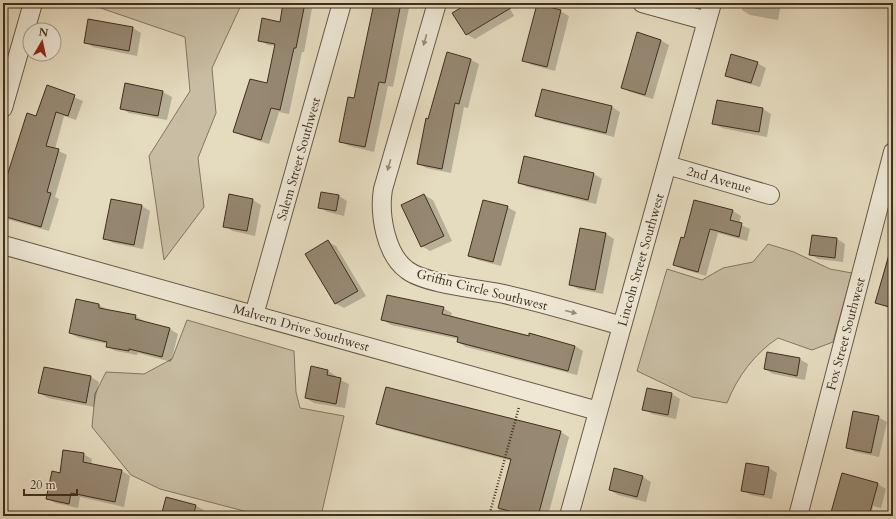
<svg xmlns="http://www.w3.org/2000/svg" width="896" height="519" font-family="Cardo,serif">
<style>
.green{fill:#c9bea4;stroke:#847662}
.shadow{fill:#0003}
.building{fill:#968872;stroke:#402e1f}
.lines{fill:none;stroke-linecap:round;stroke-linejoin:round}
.minor-casing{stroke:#695947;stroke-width:20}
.path{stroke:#402e1f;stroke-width:2.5;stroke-dasharray:1 2;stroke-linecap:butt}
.minor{stroke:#eee8d5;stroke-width:18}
.oneway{fill:#978b7a}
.labels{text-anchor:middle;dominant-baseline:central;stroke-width:4;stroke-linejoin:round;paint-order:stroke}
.street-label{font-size:13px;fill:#402e1f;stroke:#eee8d5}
</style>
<rect width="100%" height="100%" fill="#e5dbbf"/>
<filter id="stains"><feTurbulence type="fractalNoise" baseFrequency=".005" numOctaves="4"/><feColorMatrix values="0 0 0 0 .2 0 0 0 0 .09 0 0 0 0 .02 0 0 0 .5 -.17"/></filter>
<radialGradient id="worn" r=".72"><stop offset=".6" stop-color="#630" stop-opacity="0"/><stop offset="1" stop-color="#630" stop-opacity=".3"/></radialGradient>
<!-- green -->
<path class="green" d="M86,3H242L212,68L216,113L198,158L204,207L164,260L149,156L190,91L185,37Z
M768,244L794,252L830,269L852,273L833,342L812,350L778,338C755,353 737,377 727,403L692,397L637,371L667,269L702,280L723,268L753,262Z
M187,320L294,351L296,392L300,408L344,416L321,516H263L160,489L131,475L92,427L95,394L106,372L144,374L172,359Z"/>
<!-- shadow -->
<path class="shadow" d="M284,3H313L304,52H302L289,114L279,112L269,144L243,136L234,131L268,84L275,46L268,45L259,40L281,23Z
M375,3H410L393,87L388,86L374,152L349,146L340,141L355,99Z
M471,3H507L514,16L475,39L466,34Z
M743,3H781L778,20L750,15L742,10Z
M560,11L569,16L555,71L532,65L524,61Z
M89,20L133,28L141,33L137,56L93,47L85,42Z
M660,40L669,45L653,99L630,92L622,87Z
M447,53L471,60L479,64L468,108L464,107L451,173L426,168L418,163Z
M757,63L766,68L760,87L735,80L726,75Z
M126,84L163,92L172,97L167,120L129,113L121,108Z
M47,86L83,101L76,120L64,116L55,149L67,155L55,197L59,199L49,231L3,218V182L8,177L37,117Z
M612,107L620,112L614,137L545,120L537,116Z
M763,109L771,114L767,137L722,128L713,123Z
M525,157L594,174L602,179L596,204L527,187L519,182Z
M424,195L433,200L452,241L430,251L422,246Z
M230,196L253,200L261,205L255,236L233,231L224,226Z
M339,196L347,201L344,216L328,212L319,207Z
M142,206L150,211L143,249L113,243L104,238Z
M507,207L516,212L501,266L478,260L469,256Z
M733,211L741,216L739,224L750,229L747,241L718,233L706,276L683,269L674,265L685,240Z
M581,229L606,234L614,239L603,294L578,289L570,284Z
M837,239L845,244L843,262L818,259L810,254Z
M328,242L336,246L366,296L344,308L335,303Z
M891,243H893V310L876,302Z
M77,301L99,305L108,310L135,316L144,321L143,323L170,329L178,334L171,362L138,353L137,355L116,351L107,347L108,344L79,338L70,333Z
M443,308L452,313L451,317L575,346L583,351L577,375L466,347L458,342V339L391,325L383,320Z
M799,359L808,364L805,380L773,374L765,369Z
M3,363L6,364L3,375Z
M45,368L91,377L99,382L94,407L48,398L39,393Z
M311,368L328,371L336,376V378L349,384L345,408L314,403L306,398Z
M672,394L680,399L676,419L652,414L644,409Z
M878,417L887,422L879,457L855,452L847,447Z
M522,422L561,432L569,437L548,516H497L512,461L386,428L377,424Z
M3,449L8,452L3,468Z
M83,454L92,459L91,465L122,471L130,476L124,507L80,497L78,508L55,503L47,498L61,474Z
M769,468L777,473L772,499L751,495L742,490Z
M643,477L651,482L646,502L618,495L610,490Z
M878,484L886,489L881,508L873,506L871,516H831Z
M196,506L204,510L203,516H162Z"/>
<!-- building -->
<path class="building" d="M283,3H305L296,48H294L280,110L271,108L261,140L233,132L250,79L267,83L275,44L258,41L262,18L280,22Z
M374,3H401L385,83L379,82L365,147L339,142L348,97L354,98Z
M469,3H519L466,35L452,13Z
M537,4L561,10L547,67L522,61Z
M88,19L133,27L129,51L84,43Z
M637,32L661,40L645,95L621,88Z
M447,52L471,59L459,104L455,103L442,169L417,164L426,118L428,119Z
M731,54L758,62L751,83L725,76Z
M125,83L163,91L158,116L120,109Z
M47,85L75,95L68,116L56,112L46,146L59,149L47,192L51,193L41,227L3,216V175L7,176L27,113L36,116Z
M542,89L612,106L606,133L535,116Z
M717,100L763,108L759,132L712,124Z
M524,156L594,173L588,200L518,183Z
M321,192L339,195L336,211L318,208Z
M229,194L253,199L247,231L223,227Z
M424,194L444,236L421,247L401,205Z
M111,199L142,205L134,245L103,239Z
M483,200L508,206L493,262L468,256Z
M694,200L733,210L730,220L742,223L739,237L710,229L698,272L673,265L681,237L684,238Z
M580,228L606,233L595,290L569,285Z
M812,235L837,238L835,258L809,255Z
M328,240L358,291L335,304L305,254Z
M889,255L893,256V308L875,303Z
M387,295L444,307L442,314L529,336V333L575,346L568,371L457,342L458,337L381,320Z
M76,299L99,304V308L136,315L135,319L170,328L162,357L129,349V351L106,347L107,342L69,333Z
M767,352L800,358L797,376L764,369Z
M311,366L328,370L327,375L341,378L336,404L305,398Z
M44,367L91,376L86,403L38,393Z
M386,387L561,431L538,516H527L498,508L511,459L376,424Z
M647,388L672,393L668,415L642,410Z
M853,411L879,416L871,453L846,448Z
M63,450L84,453L83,462L122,470L115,502L71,493L69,504L46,499L52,471L60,473Z
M746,463L769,467L764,495L741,491Z
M614,468L643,476L637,497L609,490Z
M842,473L878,483L869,516H830Z
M166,497L196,505L193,516H161Z"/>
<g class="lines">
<defs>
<path id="minor" d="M437,3L383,189C379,213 385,254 407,270C425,284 480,289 504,294C544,303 583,315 622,326
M642,3L707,21
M3,108L33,3
M667,165L770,195
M3,245L598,411
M254,315L342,3
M569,516L712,3
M798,516L893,152"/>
</defs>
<!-- minor casing -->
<use href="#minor" class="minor-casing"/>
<!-- path -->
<path class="path" d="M489,516L519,407"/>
<!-- minor -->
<use href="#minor" class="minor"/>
</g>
<!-- one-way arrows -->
<defs><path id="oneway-solid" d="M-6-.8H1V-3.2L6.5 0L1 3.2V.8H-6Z"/></defs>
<g class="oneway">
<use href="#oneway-solid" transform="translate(425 40) rotate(106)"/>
<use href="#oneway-solid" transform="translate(389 165) rotate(106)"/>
<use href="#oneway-solid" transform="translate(571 312) rotate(15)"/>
</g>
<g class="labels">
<!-- street labels -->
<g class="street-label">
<text transform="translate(299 159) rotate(-74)">Salem Street Southwest</text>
<text transform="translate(719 180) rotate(16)">2nd Avenue</text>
<text transform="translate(641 260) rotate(-74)">Lincoln Street Southwest</text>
<text transform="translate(482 290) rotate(14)">Griffin Circle Southwest</text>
<text transform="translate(301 328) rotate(16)">Malvern Drive Southwest</text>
<text transform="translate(846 334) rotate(-75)">Fox Street Southwest</text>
</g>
</g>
<!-- margin -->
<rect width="896" height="519" fill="none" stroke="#e5dbbf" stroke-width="16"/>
<rect x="4" y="4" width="888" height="511" fill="none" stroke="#402e1f" stroke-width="2"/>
<rect x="8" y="8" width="880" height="503" fill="none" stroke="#402e1f"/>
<!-- north arrow -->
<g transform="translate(42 42) rotate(9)"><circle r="19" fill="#eee8d5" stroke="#a89e8c"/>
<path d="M0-3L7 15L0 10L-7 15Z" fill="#8f2418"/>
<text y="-6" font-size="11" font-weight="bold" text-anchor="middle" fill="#402e1f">N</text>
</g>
<!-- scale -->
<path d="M24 489v6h53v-6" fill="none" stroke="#402e1f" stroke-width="2"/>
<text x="30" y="489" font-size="12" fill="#402e1f" stroke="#eee8d5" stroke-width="3" paint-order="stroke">20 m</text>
<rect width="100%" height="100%" filter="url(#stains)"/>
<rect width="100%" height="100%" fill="url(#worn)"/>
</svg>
